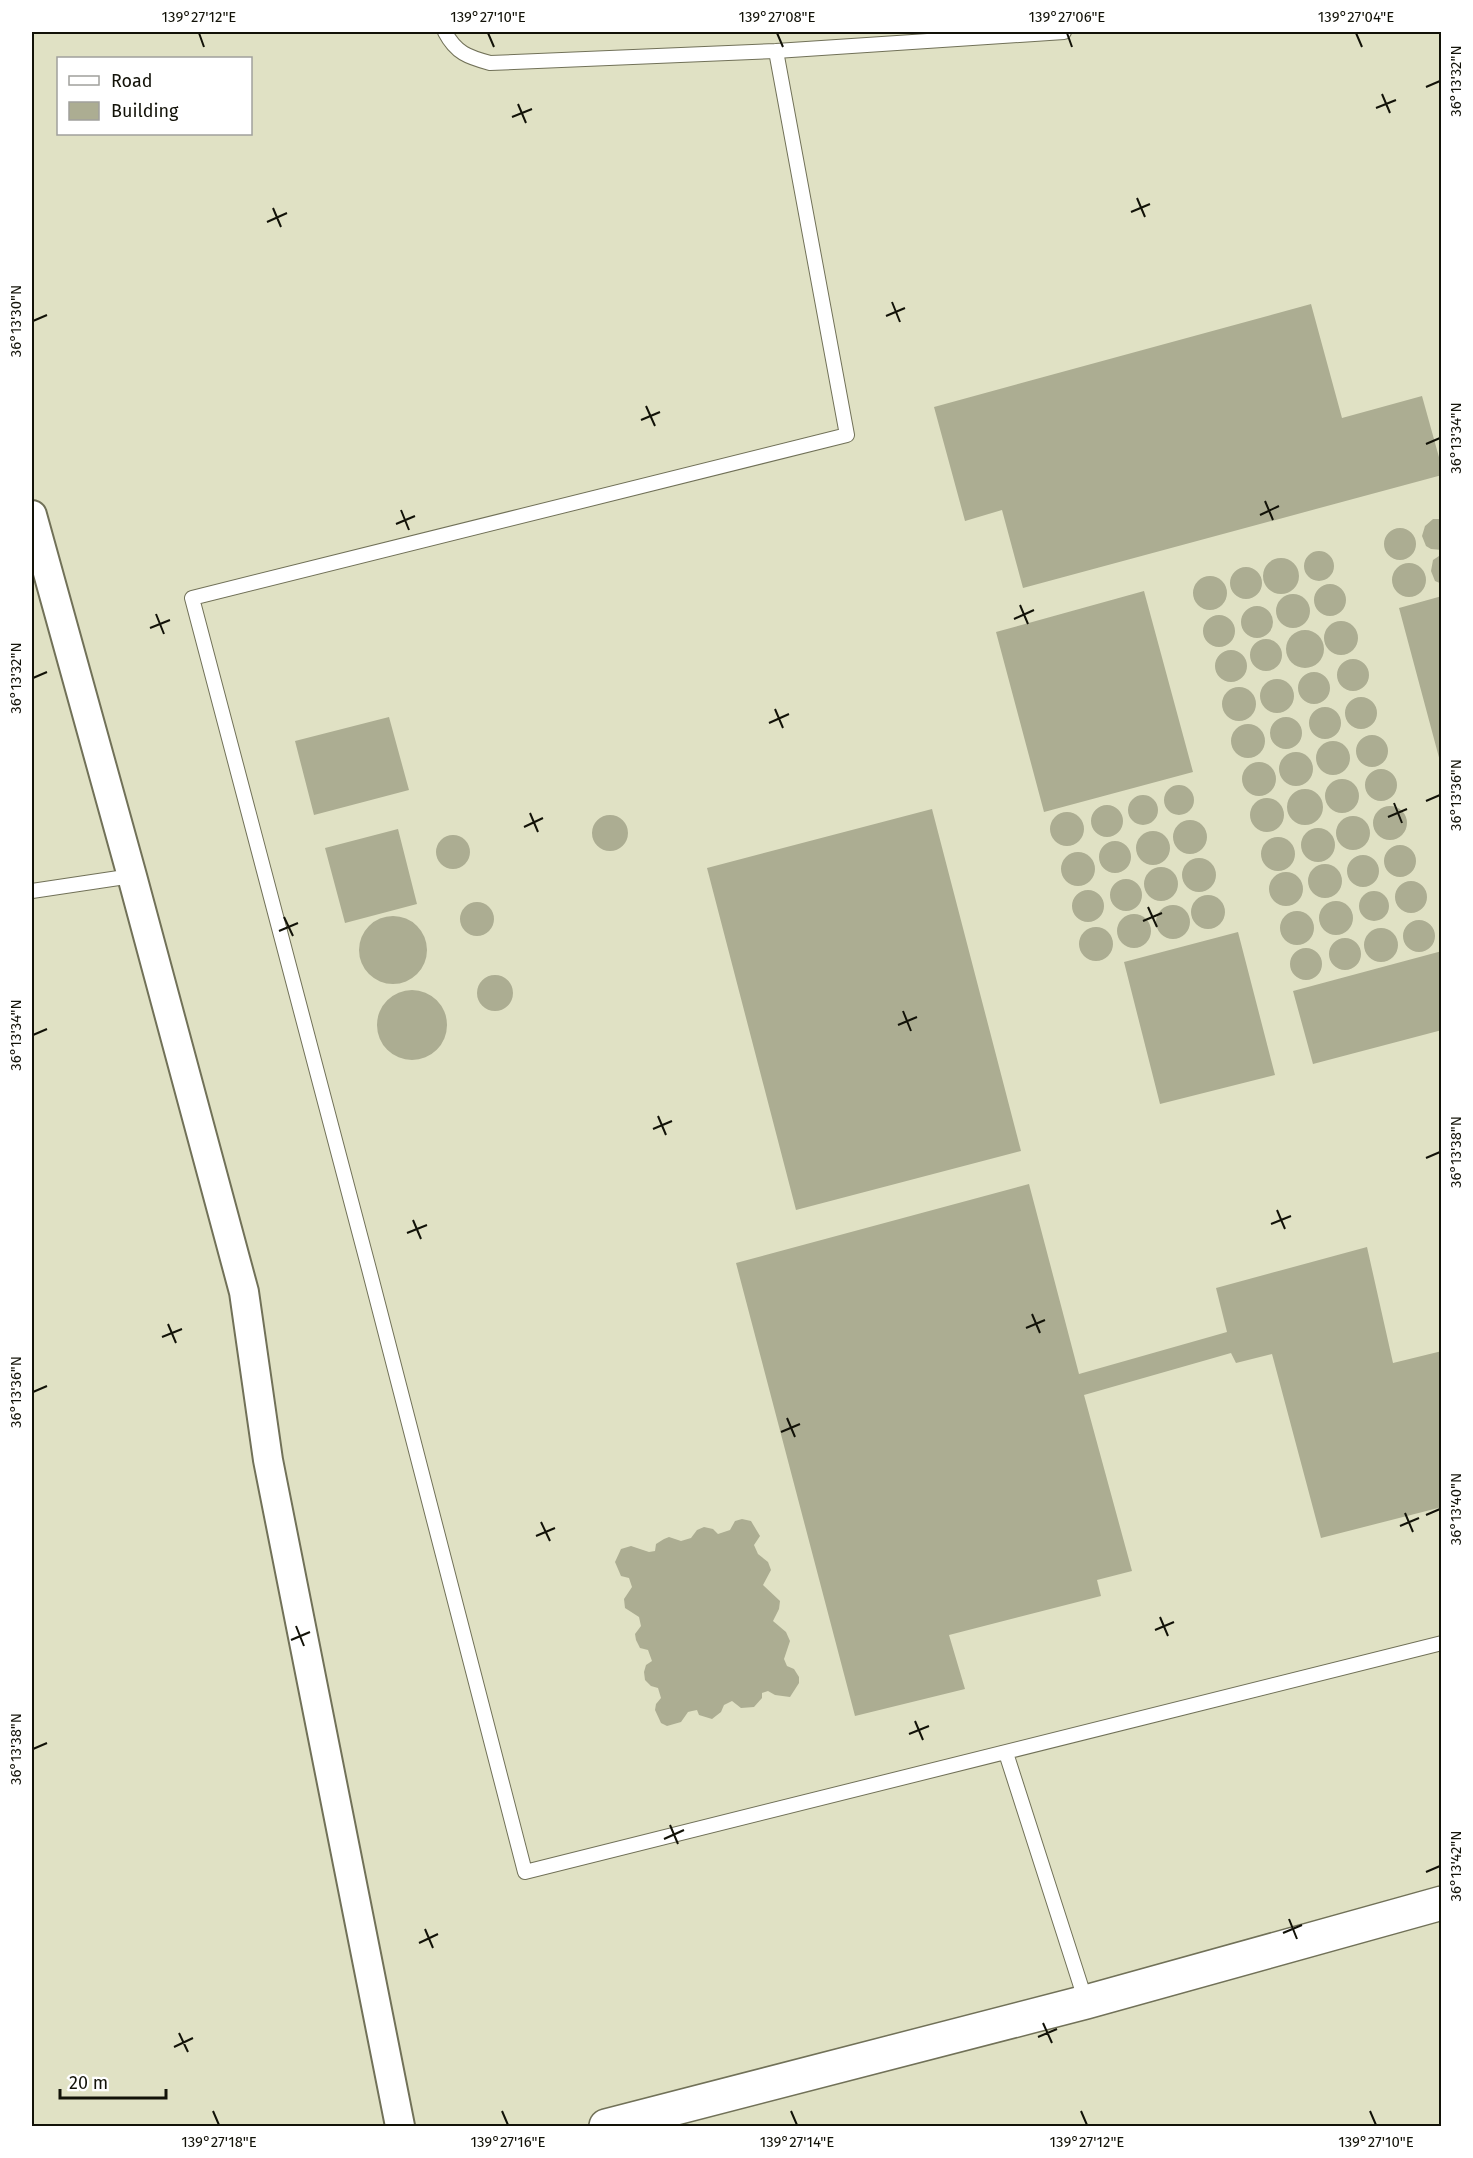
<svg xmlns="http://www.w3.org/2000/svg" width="1473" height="2158" font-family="'Fira Sans',sans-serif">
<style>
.building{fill:#acad92}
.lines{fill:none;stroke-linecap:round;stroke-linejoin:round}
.lane-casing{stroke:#717158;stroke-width:16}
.street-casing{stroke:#717158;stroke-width:32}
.secondary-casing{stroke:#717158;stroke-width:36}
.lane{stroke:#fff;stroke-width:14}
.street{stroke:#fff;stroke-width:28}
.secondary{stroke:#fff;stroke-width:33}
.ticks{fill:none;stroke:#121208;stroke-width:2}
.neatline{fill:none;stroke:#121208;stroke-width:2}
.ticks-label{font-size:15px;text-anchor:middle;fill:#121208}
</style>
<rect width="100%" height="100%" fill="#e0e1c4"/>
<!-- building -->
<path class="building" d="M1311,304L1342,418L1422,396L1442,468V475L1023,588L1002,510L965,521L934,407Z
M1433,519H1442V550L1431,549L1426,546L1422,536L1425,526Z
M1384 544a16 16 0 1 1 32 0a16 16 0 1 1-32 0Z
M1304 566a15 15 0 1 1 30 0a15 15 0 1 1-30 0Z
M1442,554V584L1435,581L1431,571L1433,560Z
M1263 576a18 18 0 1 1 36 0a18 18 0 1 1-36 0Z
M1392 580a17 17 0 1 1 34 0a17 17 0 1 1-34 0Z
M1230 583a16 16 0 1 1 32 0a16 16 0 1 1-32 0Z
M1193 593a17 17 0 1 1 34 0a17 17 0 1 1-34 0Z
M1314 600a16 16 0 1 1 32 0a16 16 0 1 1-32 0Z
M1144,591L1193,772L1044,812L996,632Z
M1276 611a17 17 0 1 1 34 0a17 17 0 1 1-34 0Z
M1442,596V765H1441L1399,608Z
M1241 622a16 16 0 1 1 32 0a16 16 0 1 1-32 0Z
M1203 631a16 16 0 1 1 32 0a16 16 0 1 1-32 0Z
M1324 638a17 17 0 1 1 34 0a17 17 0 1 1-34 0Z
M1286 649a19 19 0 1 1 38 0a19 19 0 1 1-38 0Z
M1250 655a16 16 0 1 1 32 0a16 16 0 1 1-32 0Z
M1215 666a16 16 0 1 1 32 0a16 16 0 1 1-32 0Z
M1337 675a16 16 0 1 1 32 0a16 16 0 1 1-32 0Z
M1298 688a16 16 0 1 1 32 0a16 16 0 1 1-32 0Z
M1260 696a17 17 0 1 1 34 0a17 17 0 1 1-34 0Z
M1222 704a17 17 0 1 1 34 0a17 17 0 1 1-34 0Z
M1345 713a16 16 0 1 1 32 0a16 16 0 1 1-32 0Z
M1309 723a16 16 0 1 1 32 0a16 16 0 1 1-32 0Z
M1270 733a16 16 0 1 1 32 0a16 16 0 1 1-32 0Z
M389,717L409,790L314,815L295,741Z
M1231 741a17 17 0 1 1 34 0a17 17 0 1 1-34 0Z
M1356 751a16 16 0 1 1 32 0a16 16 0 1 1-32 0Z
M1316 758a17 17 0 1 1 34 0a17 17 0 1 1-34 0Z
M1279 769a17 17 0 1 1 34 0a17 17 0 1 1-34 0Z
M1242 779a17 17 0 1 1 34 0a17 17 0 1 1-34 0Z
M1365 785a16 16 0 1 1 32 0a16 16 0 1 1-32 0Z
M1325 796a17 17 0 1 1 34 0a17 17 0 1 1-34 0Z
M1164 800a15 15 0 1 1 30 0a15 15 0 1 1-30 0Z
M1287 807a18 18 0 1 1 36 0a18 18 0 1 1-36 0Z
M1128 810a15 15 0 1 1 30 0a15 15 0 1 1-30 0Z
M1250 815a17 17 0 1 1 34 0a17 17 0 1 1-34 0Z
M1091 821a16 16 0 1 1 32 0a16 16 0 1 1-32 0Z
M1373 823a17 17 0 1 1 34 0a17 17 0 1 1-34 0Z
M932,809L1021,1151L796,1210L707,868Z
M1050 829a17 17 0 1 1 34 0a17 17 0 1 1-34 0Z
M592 833a18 18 0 1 1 36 0a18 18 0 1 1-36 0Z
M1336 833a17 17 0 1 1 34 0a17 17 0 1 1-34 0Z
M1173 837a17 17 0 1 1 34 0a17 17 0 1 1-34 0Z
M1301 845a17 17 0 1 1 34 0a17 17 0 1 1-34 0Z
M398,829L417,904L345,923L325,848Z
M1136 848a17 17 0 1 1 34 0a17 17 0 1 1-34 0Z
M436 852a17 17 0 1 1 34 0a17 17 0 1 1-34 0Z
M1261 854a17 17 0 1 1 34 0a17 17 0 1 1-34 0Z
M1099 857a16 16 0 1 1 32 0a16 16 0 1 1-32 0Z
M1384 861a16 16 0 1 1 32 0a16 16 0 1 1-32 0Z
M1061 869a17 17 0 1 1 34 0a17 17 0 1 1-34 0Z
M1347 871a16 16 0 1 1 32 0a16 16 0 1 1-32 0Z
M1182 875a17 17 0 1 1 34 0a17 17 0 1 1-34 0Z
M1308 881a17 17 0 1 1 34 0a17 17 0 1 1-34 0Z
M1144 884a17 17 0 1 1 34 0a17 17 0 1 1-34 0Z
M1269 889a17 17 0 1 1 34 0a17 17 0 1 1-34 0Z
M1110 895a16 16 0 1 1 32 0a16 16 0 1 1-32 0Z
M1395 897a16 16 0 1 1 32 0a16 16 0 1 1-32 0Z
M1072 906a16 16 0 1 1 32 0a16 16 0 1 1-32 0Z
M1359 906a15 15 0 1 1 30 0a15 15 0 1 1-30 0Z
M1191 912a17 17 0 1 1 34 0a17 17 0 1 1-34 0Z
M1319 918a17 17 0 1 1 34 0a17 17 0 1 1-34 0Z
M460 919a17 17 0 1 1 34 0a17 17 0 1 1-34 0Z
M1156 922a17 17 0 1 1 34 0a17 17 0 1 1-34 0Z
M1280 928a17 17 0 1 1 34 0a17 17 0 1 1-34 0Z
M1117 931a17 17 0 1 1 34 0a17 17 0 1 1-34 0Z
M359 950a34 34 0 1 1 68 0a34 34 0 1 1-68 0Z
M1403 936a16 16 0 1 1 32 0a16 16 0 1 1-32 0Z
M1079 944a17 17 0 1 1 34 0a17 17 0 1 1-34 0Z
M1364 945a17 17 0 1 1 34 0a17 17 0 1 1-34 0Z
M1238,932L1275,1075L1160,1104L1124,962Z
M1329 954a16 16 0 1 1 32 0a16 16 0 1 1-32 0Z
M1290 964a16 16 0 1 1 32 0a16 16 0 1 1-32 0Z
M1442,951V1030L1313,1064L1293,991Z
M477 993a18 18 0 1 1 36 0a18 18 0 1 1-36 0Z
M377 1025a35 35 0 1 1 70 0a35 35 0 1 1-70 0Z
M1029,1184L1079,1374L1227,1332L1216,1288L1367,1247L1393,1363L1442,1351V1507L1321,1538L1272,1354L1236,1363L1231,1353L1084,1395L1132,1571L1097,1580L1101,1596L949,1635L965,1689L855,1716L736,1263Z
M742,1519L751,1521L760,1536L754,1545L758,1554L768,1562L771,1570L763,1585L780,1601L779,1609L773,1621L786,1632L790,1641L784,1659L787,1666L794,1669L799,1677V1683L790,1697L775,1695L768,1691L762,1693V1698L754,1707L741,1708L732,1701L724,1705L721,1712L712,1719L699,1715L697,1710L692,1711L688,1712L681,1722L667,1726L661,1723L655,1710L656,1704L661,1698L658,1688L651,1686L645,1680L644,1672L646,1665L652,1661L648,1650L640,1648L636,1640L635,1634L641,1626L639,1617L625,1608L624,1599L632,1587L629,1578L621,1576L615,1562L621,1549L631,1546L649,1552L655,1551L656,1544L664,1539L669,1537L681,1541L691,1538L697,1530L704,1527L713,1529L718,1534L730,1530L735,1521Z"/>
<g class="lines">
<defs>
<path id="lane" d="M445,32C456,53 468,57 490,63L776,51L1064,32
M776,51L847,435L192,598L369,1269L525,1872L1442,1643
M32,891L132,876
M1006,1753L1086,2002"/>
<path id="street" d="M32,515L132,876L244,1292L268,1460L400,2126"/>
<path id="secondary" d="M606,2126L1086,2002L1442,1903"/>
</defs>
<!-- lane casing -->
<use href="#lane" class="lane-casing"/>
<!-- street casing -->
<use href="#street" class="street-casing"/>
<!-- secondary casing -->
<use href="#secondary" class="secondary-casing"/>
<!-- lane -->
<use href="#lane" class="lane"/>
<!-- street -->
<use href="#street" class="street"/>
<!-- secondary -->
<use href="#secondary" class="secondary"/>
</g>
<!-- ticks -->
<path class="ticks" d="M199,33L204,47M488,33L494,47M777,33L783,47M1067,33L1072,47M1356,33L1362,47M1426,87L1440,81M1382,94L1390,113M518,104L526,123M1376,108L1396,100M512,117L532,109M1137,198L1145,217M273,208L281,227M1131,212L1150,204M267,222L287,213M892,302L900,322M886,316L905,308M33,321L47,315M646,406L655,426M641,420L660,412M1426,444L1440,438M1265,501L1273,520M401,510L409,530M1260,515L1279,506M396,524L415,516M1020,605L1028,624M156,614L164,634M1014,619L1034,610M150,628L170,620M33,678L47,672M775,709L783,728M769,723L789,714M1426,801L1440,795M1394,803L1402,823M530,813L538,832M1388,817L1407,809M524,827L543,818M1148,907L1157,927M284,917L293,936M1143,921L1162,913M279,931L298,923M903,1011L911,1031M898,1025L917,1017M33,1035L47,1029M658,1116L666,1135M653,1129L672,1121M1426,1158L1440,1152M1277,1210L1285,1229M413,1220L421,1239M1271,1224L1291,1216M407,1233L427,1225M1032,1314L1040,1333M168,1324L176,1343M1026,1328L1045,1320M162,1337L182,1329M33,1392L47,1386M787,1418L795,1437M781,1432L800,1424M1405,1513L1413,1532M1426,1515L1440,1509M541,1522L550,1541M1400,1526L1419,1518M536,1536L555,1528M1160,1617L1168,1636M296,1626L304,1646M1155,1630L1174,1622M291,1640L310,1632M915,1721L923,1740M909,1734L929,1726M33,1749L47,1743M670,1825L678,1844M664,1839L684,1830M1426,1872L1440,1866M1289,1919L1297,1939M425,1929L433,1948M1283,1933L1302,1925M419,1943L438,1934M1043,2023L1052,2043M179,2033L188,2052M1038,2037L1057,2029M174,2047L193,2038M213,2111L219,2125M502,2111L508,2125M791,2111L797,2125M1081,2111L1087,2125M1370,2111L1376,2125"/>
<!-- border -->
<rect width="1473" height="2158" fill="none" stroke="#ffffff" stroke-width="66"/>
<!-- legend -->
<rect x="57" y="57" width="195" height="78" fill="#ffffff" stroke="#a0a09c" stroke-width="1.5"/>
<rect x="69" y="76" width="30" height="9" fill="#ffffff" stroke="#a0a09c" stroke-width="1.5"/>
<text x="111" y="87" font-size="18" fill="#121208">Road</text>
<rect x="69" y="102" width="30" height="18" fill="#acad92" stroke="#a0a09c" stroke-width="1.5"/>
<text x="111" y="117" font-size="18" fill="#121208">Building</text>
<!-- scale -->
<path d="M60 2089v9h106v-9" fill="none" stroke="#121208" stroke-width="3"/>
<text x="69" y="2089" font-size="18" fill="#121208" stroke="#ffffff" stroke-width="4.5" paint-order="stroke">20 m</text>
<rect x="33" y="33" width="1407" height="2092" class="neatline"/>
<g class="ticks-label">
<text x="199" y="22">139°27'12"E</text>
<text x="488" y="22">139°27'10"E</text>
<text x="777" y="22">139°27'08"E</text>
<text x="1067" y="22">139°27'06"E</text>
<text x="1356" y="22">139°27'04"E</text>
<text transform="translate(1456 81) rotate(-90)" y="5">36°13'32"N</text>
<text transform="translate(16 321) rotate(-90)" y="5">36°13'30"N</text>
<text transform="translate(1456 438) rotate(-90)" y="5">36°13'34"N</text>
<text transform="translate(16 678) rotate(-90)" y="5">36°13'32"N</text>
<text transform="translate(1456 795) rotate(-90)" y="5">36°13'36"N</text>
<text transform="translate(16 1035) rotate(-90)" y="5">36°13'34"N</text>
<text transform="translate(1456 1152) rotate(-90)" y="5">36°13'38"N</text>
<text transform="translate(16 1392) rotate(-90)" y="5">36°13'36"N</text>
<text transform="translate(1456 1509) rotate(-90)" y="5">36°13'40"N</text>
<text transform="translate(16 1749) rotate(-90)" y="5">36°13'38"N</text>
<text transform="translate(1456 1866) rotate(-90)" y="5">36°13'42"N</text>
<text x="219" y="2147">139°27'18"E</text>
<text x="508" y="2147">139°27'16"E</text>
<text x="797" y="2147">139°27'14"E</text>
<text x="1087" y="2147">139°27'12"E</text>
<text x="1376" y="2147">139°27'10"E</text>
</g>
</svg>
